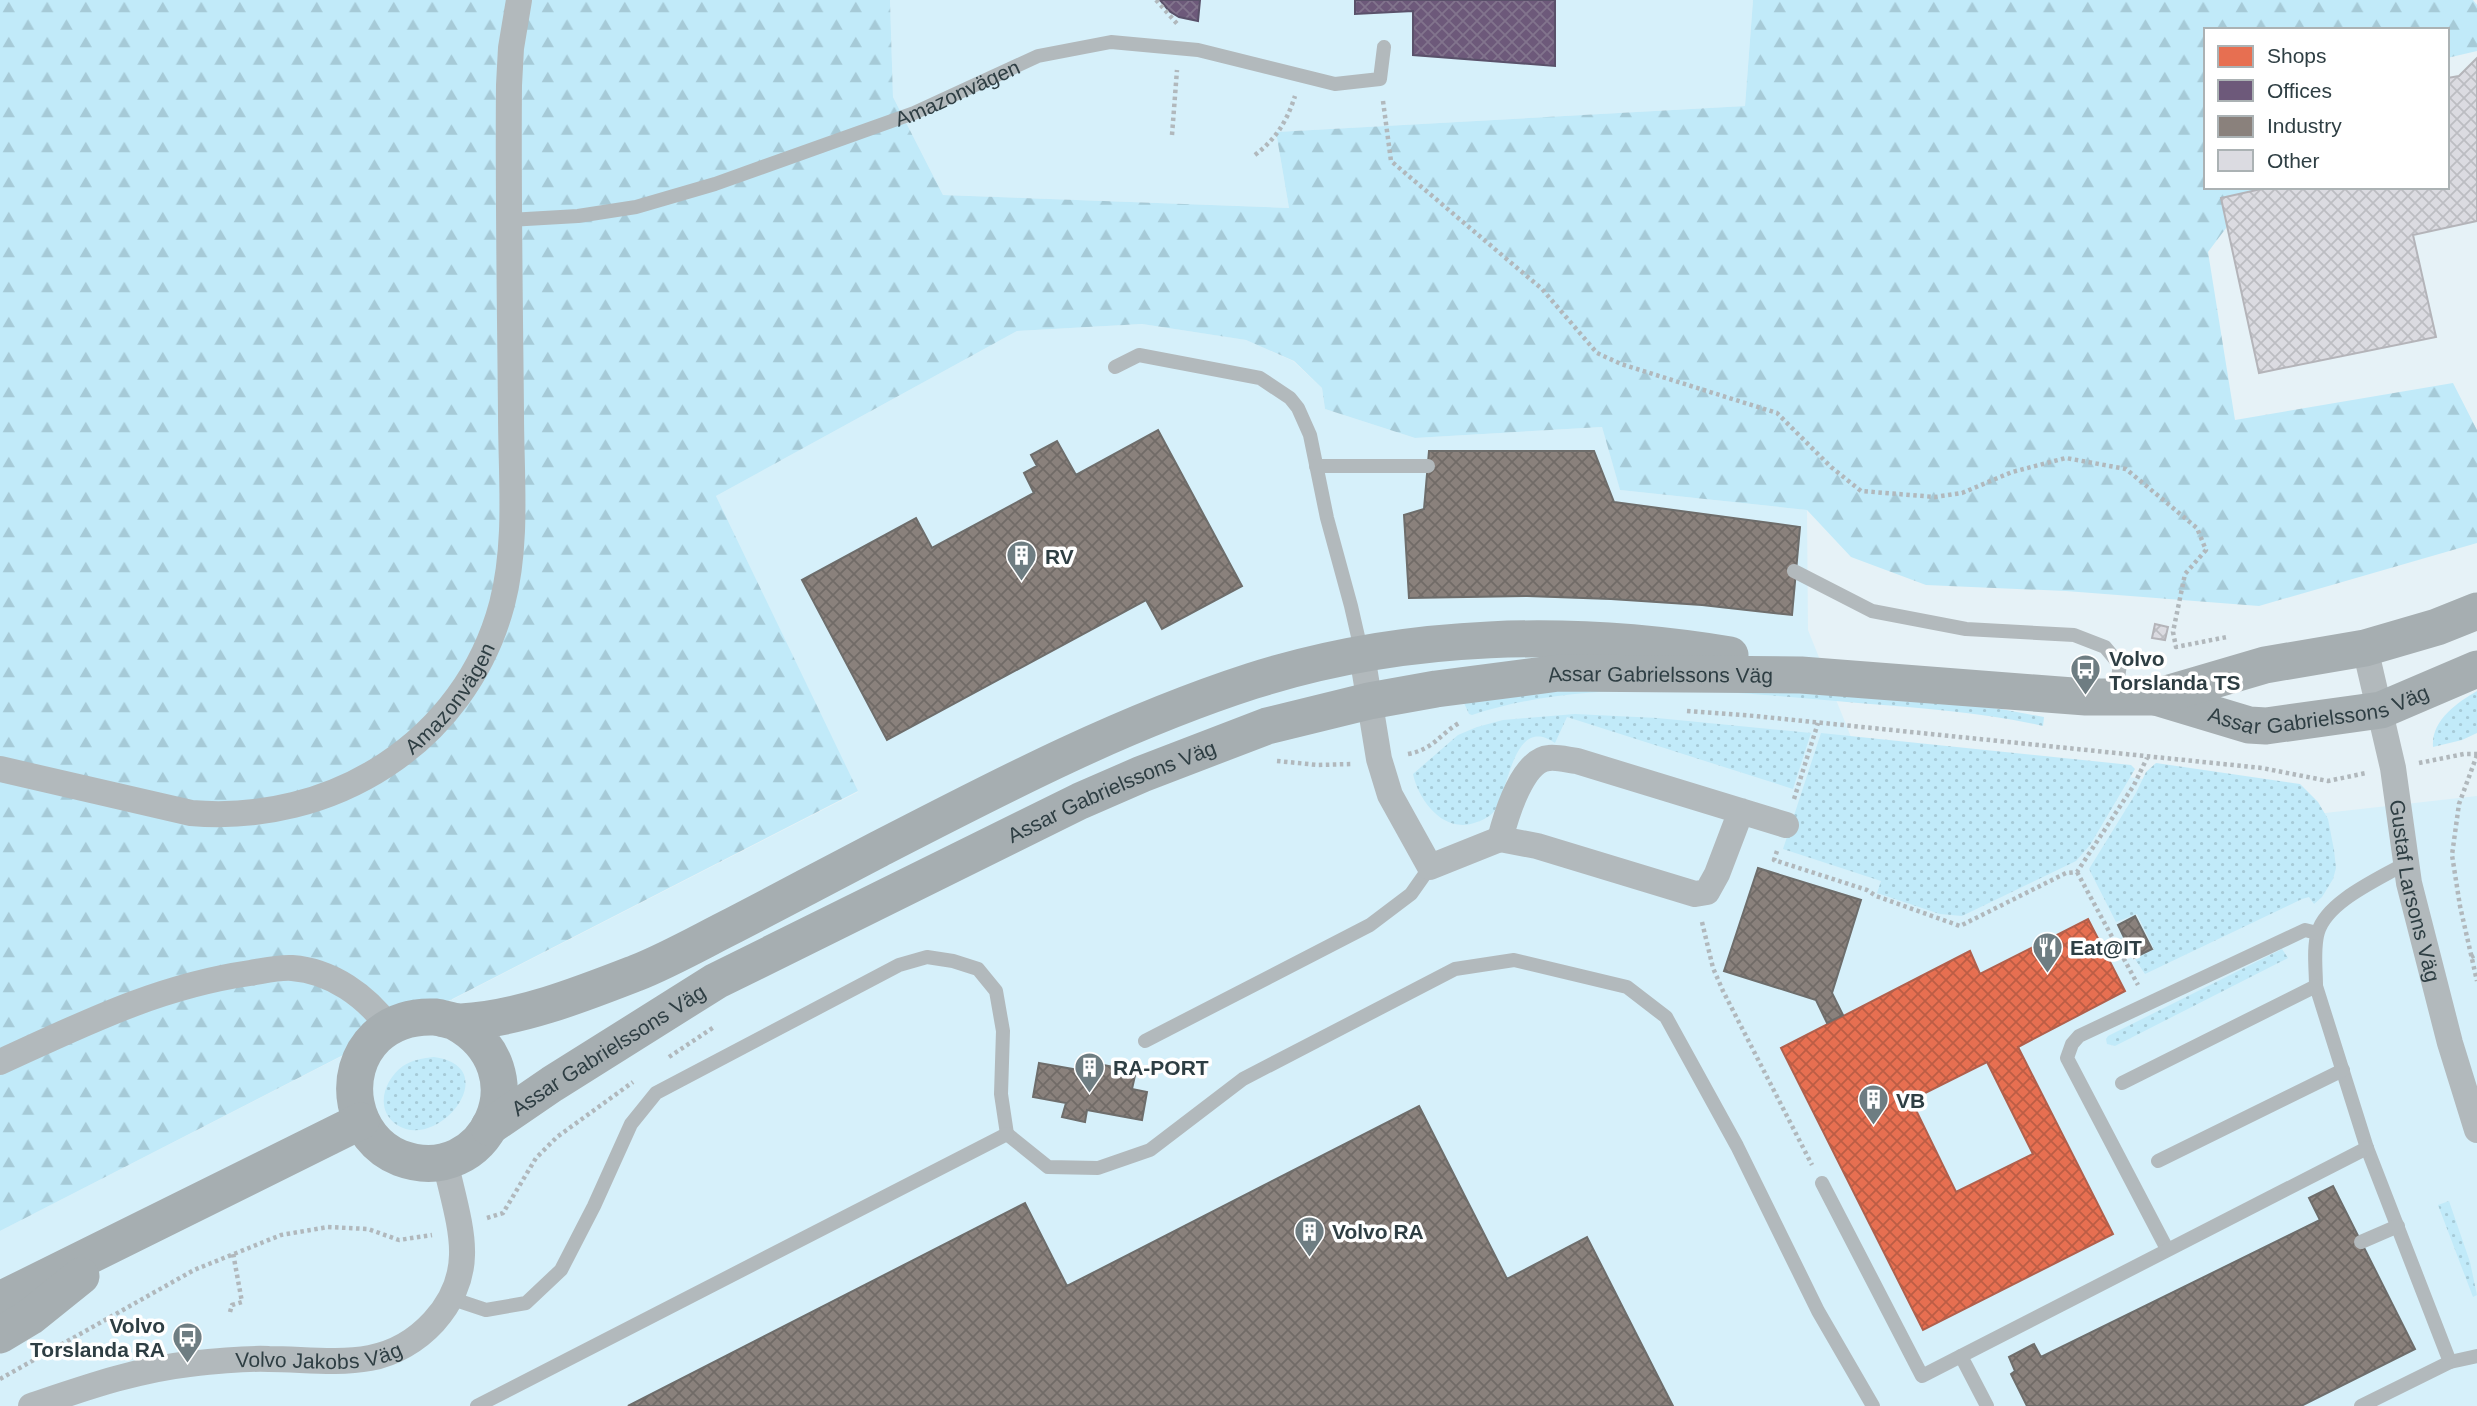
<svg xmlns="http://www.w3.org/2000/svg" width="2477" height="1406" font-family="Helvetica,sans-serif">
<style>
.built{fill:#d6f0fa}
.grass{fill:url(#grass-dots)}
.forest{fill:url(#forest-firs)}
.shops{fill:url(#shops-cross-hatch);stroke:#b0604d;stroke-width:2;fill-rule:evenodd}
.offices{fill:url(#offices-cross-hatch);stroke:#5a516a;stroke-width:2}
.industry{fill:url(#industry-cross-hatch);stroke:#6e6d6b;stroke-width:2}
.building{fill:url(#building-cross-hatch);stroke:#b4b4b9;stroke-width:2}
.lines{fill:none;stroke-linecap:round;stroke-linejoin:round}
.path{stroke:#b1b8bc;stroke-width:4.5;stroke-dasharray:3.5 3.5;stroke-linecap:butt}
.lane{stroke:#b2b9bc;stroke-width:14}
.street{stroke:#b2b9bc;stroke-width:26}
.secondary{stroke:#a6aeb1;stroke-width:37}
.labels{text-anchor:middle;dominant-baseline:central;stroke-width:7;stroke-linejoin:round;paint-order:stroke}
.street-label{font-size:21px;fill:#2e3e43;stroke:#fff}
.poi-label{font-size:21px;font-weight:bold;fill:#2e3e43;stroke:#fff;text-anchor:start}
</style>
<defs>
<pattern id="grass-dots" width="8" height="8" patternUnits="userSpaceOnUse" patternTransform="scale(1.75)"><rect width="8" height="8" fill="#c1eaf9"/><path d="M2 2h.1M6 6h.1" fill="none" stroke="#a6cad7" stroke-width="1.8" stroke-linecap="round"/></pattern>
<pattern id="forest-firs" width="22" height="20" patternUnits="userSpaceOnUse" patternTransform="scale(1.75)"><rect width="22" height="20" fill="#c1eaf9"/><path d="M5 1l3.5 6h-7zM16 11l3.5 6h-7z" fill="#a6cad7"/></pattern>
<pattern id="shops-cross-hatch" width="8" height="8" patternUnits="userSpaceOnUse" patternTransform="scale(1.75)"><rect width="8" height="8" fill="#e76f51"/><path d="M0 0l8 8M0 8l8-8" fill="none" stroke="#bc5d45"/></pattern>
<pattern id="offices-cross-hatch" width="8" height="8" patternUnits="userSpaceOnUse" patternTransform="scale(1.75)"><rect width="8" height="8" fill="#6d597a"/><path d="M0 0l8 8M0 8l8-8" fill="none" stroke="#82748d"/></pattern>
<pattern id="industry-cross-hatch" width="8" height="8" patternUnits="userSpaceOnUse" patternTransform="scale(1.75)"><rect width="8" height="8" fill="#8a817c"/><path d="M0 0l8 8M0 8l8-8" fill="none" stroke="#716b67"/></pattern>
<pattern id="building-cross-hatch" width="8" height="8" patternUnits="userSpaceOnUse" patternTransform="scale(1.75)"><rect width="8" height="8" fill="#dbdbe1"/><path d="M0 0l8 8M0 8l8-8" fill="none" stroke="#bcbdc2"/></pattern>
</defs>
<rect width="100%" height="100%" fill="#e6f2f7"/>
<!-- built -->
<path class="built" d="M890,0H1753L1745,106L1276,132L1289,208L943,195L893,97Z
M1142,324L1246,340L1293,361L1322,388L1325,409L1415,438L1602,427L1620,490L1807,510L1808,630L1851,737L2198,787L2325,813L2477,796V1406H0V1231L858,792L716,496L1017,331Z"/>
<!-- grass -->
<path class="grass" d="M1603,683L1925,699L2001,709L2044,717L2043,726C1983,712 1919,708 1858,703C1738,692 1588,676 1472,715L1469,714L1464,703Z
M2477,691V733L2462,740L2433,747C2431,720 2457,703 2477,691Z
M1575,714L1657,718L1811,733L1793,789L1567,717L1555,743C1513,714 1509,791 1495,810C1491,816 1483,820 1477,822C1445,835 1419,802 1413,774L1458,735L1477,727L1503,720Z
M1821,733L2131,765L2135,769L2090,845L2076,861L1962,916L1940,914L1877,893L1881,881L1783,849Z
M2156,763L2300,784L2318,802L2328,819L2334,850L2336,868L2333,879L2322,897L2314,904L2309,897L2302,899L2145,974L2135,959L2154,949L2137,914L2116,922L2089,869L2136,793L2146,772Z
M2282,949L2288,958L2115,1046L2107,1044L2106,1039L2108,1036Z
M434,1057C506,1067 438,1152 397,1125C374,1109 384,1080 403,1066C412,1060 423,1058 434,1057Z
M2449,1201L2470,1262L2477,1295L2473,1297L2438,1205Z"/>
<!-- forest -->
<path class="forest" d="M0,0H890L893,97L943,195L1289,208L1276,132L1745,106L1753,0H2473L2477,5V51L2447,58V30H2206V187H2257L2208,252L2235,420L2453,383L2477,430V543L2259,606L2066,591L1926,585L1851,557L1807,510L1620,490L1602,427L1415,438L1325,409L1322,388L1294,361L1246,340L1142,324L1017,331L716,496L858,791L0,1231Z"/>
<!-- shops -->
<path class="shops" d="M2088,919L2125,991L2018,1047L2113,1234L1923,1330L1781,1048L1970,951L1980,974ZM1987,1062L2033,1154L1956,1192L1911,1100Z"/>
<!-- offices -->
<path class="offices" d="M1160,0H1200L1198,21L1179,17L1169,11Z
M1355,0H1555V66L1413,55V11L1355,14Z"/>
<!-- industry -->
<path class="industry" d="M1158,430L1242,586L1162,629L1146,600L887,740L802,580L916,518L932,548L1034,493L1024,473L1037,466L1031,455L1057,441L1076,475Z
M1429,451H1594L1614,502L1800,527L1792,615L1702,605L1611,599L1527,596L1409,598L1404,515L1424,509Z
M1758,868L1861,900L1832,993L1843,1015L1827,1023L1816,1000L1724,971Z
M2135,916L2152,949L2134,958L2118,925Z
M1039,1063L1090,1072L1092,1063L1136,1071L1132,1089L1147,1092L1142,1120L1087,1110L1085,1122L1062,1117L1066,1103L1033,1097Z
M1419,1106L1507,1279L1587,1237L1673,1406H628L1025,1203L1067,1286Z
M2333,1186L2415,1349L2301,1406H2027L2011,1374L2015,1371L2009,1357L2034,1344L2041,1357L2320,1220L2309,1198Z"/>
<!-- building -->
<path class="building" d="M2477,58V221L2413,235L2436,337L2259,373L2221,198L2270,187H2447V78L2459,76Z
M2155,624L2168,627L2165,640L2152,638Z"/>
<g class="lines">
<!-- path -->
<path class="path" d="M1156,0L1179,26
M1383,101L1391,161L1542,289L1597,353L1621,364L1777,413L1831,467L1861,491L1935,497L1962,493L2012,472L2066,458L2126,469L2197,528L2206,550L2185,574L2173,632L2176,647L2227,637
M1172,135L1177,70
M1255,155C1276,139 1287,121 1295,96
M1687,711L1755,716L2262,768L2328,781L2366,773
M1408,754C1434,749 1439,735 1459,723
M2477,755L2459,804L2452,855L2460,906L2477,981
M1277,761L1318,765L1351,764
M2419,763L2464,754H2477
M1794,799L1818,723
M1777,851L1774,860L1867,890L1876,896L1960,926L2066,873L2077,872L2134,785L2147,758
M2077,872L2138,985
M1702,922L1713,968L1723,991L1812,1165
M2471,957L2477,954
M669,1057L714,1027
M487,1218L503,1213L536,1158L557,1137L633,1082
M230,1312L232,1305L242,1302L233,1253
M0,1379L194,1270L281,1235L328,1227L368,1229L399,1240L432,1235"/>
<!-- lane -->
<g class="lane">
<path id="s1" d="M509,220L578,216L636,207L715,184L914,113L1038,56L1111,42L1198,50L1335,84L1380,79L1384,47"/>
<path d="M1115,367L1139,355L1260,378L1290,398L1298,408L1310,435L1327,518L1351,606L1362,654"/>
<path d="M1316,466H1428"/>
<path d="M1794,571L1872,611L1966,629L2074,635L2105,647L2120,665L2115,696"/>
<path d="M2316,986C2316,969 2313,948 2318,932C2327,901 2379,879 2406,863"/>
<path d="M1145,1041L1370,925L1411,894L1430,867"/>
<path d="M2122,1083L2316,986L2367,1148L2450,1362L2477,1356"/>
<path d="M1007,1134L1048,1167L1098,1168L1150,1150L1243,1079L1455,969L1514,960L1627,987L1666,1017L1737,1146L1818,1311L1873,1406"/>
<path d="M2158,1161L2343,1070"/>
<path d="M1822,1183L1922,1376L1961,1356"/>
<path d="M2361,1242L2398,1226"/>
<path d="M2167,1249L2067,1058L2072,1044L2079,1036L2305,930L2317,933"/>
<path d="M450,1298L486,1310L526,1303L561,1270L594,1206L631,1124L656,1093L899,965L927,957L953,961L978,969L996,991L1003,1031L1001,1094L1007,1134"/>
<path d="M477,1406L1007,1134"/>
<path d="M1987,1406L1961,1356L2367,1148"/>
<path d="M2361,1406L2450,1362"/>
</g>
<!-- street -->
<g class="street">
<path id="s2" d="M2365,648L2393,768L2409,883L2450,1043L2477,1130"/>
<path d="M1362,655L1379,759L1390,795L1430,867L1500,839"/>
<path id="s3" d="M0,769L191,813C332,825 465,743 502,604C518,543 511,476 511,414C510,304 508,195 509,85L511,48L519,0"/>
<path d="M1741,811L1717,874L1707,892L1695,894L1537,846L1500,839C1506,816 1522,760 1549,758C1558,757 1568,760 1577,761L1786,825"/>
<path d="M0,1062C83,1024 159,986 250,973C263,971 279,967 292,968C332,971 366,996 389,1027"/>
<path id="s4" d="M31,1406C82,1389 135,1370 189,1364C215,1361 243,1358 269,1359C302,1359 337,1364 370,1358C418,1349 461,1305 462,1255C463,1227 451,1190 445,1161"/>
</g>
<!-- secondary -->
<g class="secondary">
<path id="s5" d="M2156,697L2249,725L2266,726L2381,710L2477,669"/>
<path d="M455,1022C543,1070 486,1190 400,1158C352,1139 339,1073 376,1037C392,1022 413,1016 435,1017C444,1018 452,1022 461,1022C519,1019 582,994 636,973C669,960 702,941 734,925C782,900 831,874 879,849C1001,786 1122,723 1252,681C1406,632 1572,629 1730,655"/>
<path id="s6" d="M489,1127L552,1084L716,981L1080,801L1142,774L1267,726L1369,701L1436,689L1559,673L1801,675L2086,697H2156L2265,665L2365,648L2437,627L2477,611"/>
<path d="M0,1300L361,1121"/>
<path d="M0,1335L30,1317L81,1276"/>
</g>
</g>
<!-- icons -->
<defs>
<symbol id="building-pin" viewBox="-11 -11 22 30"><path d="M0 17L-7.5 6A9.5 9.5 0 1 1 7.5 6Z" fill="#6e7d82" stroke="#fff"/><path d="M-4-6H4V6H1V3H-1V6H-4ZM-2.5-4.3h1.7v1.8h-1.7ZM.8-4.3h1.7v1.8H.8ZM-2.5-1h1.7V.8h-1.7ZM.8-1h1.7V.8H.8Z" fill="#fff"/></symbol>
<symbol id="bus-pin" viewBox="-11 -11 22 30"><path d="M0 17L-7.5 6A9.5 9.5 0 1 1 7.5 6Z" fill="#6e7d82" stroke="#fff"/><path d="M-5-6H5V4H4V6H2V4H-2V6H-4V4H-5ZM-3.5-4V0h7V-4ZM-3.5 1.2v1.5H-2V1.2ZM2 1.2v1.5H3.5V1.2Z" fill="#fff"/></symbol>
<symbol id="restaurant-pin" viewBox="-11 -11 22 30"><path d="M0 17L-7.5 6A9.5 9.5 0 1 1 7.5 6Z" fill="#6e7d82" stroke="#fff"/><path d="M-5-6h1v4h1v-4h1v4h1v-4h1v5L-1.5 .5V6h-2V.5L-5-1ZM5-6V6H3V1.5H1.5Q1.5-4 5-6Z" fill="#fff"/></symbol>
</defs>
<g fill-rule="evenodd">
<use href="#building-pin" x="1004" y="538" width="35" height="47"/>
<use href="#bus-pin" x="2068" y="652" width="35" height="47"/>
<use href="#restaurant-pin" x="2030" y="930" width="35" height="47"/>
<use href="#building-pin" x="1072" y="1050" width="35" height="47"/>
<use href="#building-pin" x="1856" y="1082" width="35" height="47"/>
<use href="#building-pin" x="1292" y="1214" width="35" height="47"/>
<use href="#bus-pin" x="170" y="1320" width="35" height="47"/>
</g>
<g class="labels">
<!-- street labels -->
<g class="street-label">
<text stroke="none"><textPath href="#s1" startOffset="469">Amazonvägen</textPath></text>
<text stroke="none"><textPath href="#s6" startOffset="1276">Assar Gabrielssons Väg</textPath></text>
<text stroke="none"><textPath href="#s3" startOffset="494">Amazonvägen</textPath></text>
<text stroke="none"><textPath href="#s5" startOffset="168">Assar Gabrielssons Väg</textPath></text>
<text stroke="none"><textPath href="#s6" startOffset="709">Assar Gabrielssons Väg</textPath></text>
<text stroke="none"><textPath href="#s2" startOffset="248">Gustaf Larsons Väg</textPath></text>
<text stroke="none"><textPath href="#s6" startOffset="142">Assar Gabrielssons Väg</textPath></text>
<text stroke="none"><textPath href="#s4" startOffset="294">Volvo Jakobs Väg</textPath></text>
</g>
<!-- poi labels -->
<g class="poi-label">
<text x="1045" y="556">RV</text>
<text x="2109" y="658">Volvo<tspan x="2109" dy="24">Torslanda TS</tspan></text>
<text x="2070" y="947">Eat@IT</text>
<text x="1113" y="1067">RA-PORT</text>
<text x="1896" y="1100">VB</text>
<text x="1332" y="1231">Volvo RA</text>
<text x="165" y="1325" text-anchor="end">Volvo<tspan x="165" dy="24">Torslanda RA</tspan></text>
</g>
</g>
<!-- legend -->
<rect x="2204" y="28" width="245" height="161" fill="#ffffff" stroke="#abb2b4" stroke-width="2"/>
<rect x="2218" y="46" width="35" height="21" fill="#e76f51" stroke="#abb2b4" stroke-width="2"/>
<text x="2267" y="63" font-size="21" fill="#2e3e43">Shops</text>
<rect x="2218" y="80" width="35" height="21" fill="#6d597a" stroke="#abb2b4" stroke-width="2"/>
<text x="2267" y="98" font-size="21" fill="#2e3e43">Offices</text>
<rect x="2218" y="116" width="35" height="21" fill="#8a817c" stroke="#abb2b4" stroke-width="2"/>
<text x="2267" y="133" font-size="21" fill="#2e3e43">Industry</text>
<rect x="2218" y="150" width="35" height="21" fill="#dbdbe1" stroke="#abb2b4" stroke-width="2"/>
<text x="2267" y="168" font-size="21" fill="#2e3e43">Other</text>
</svg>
